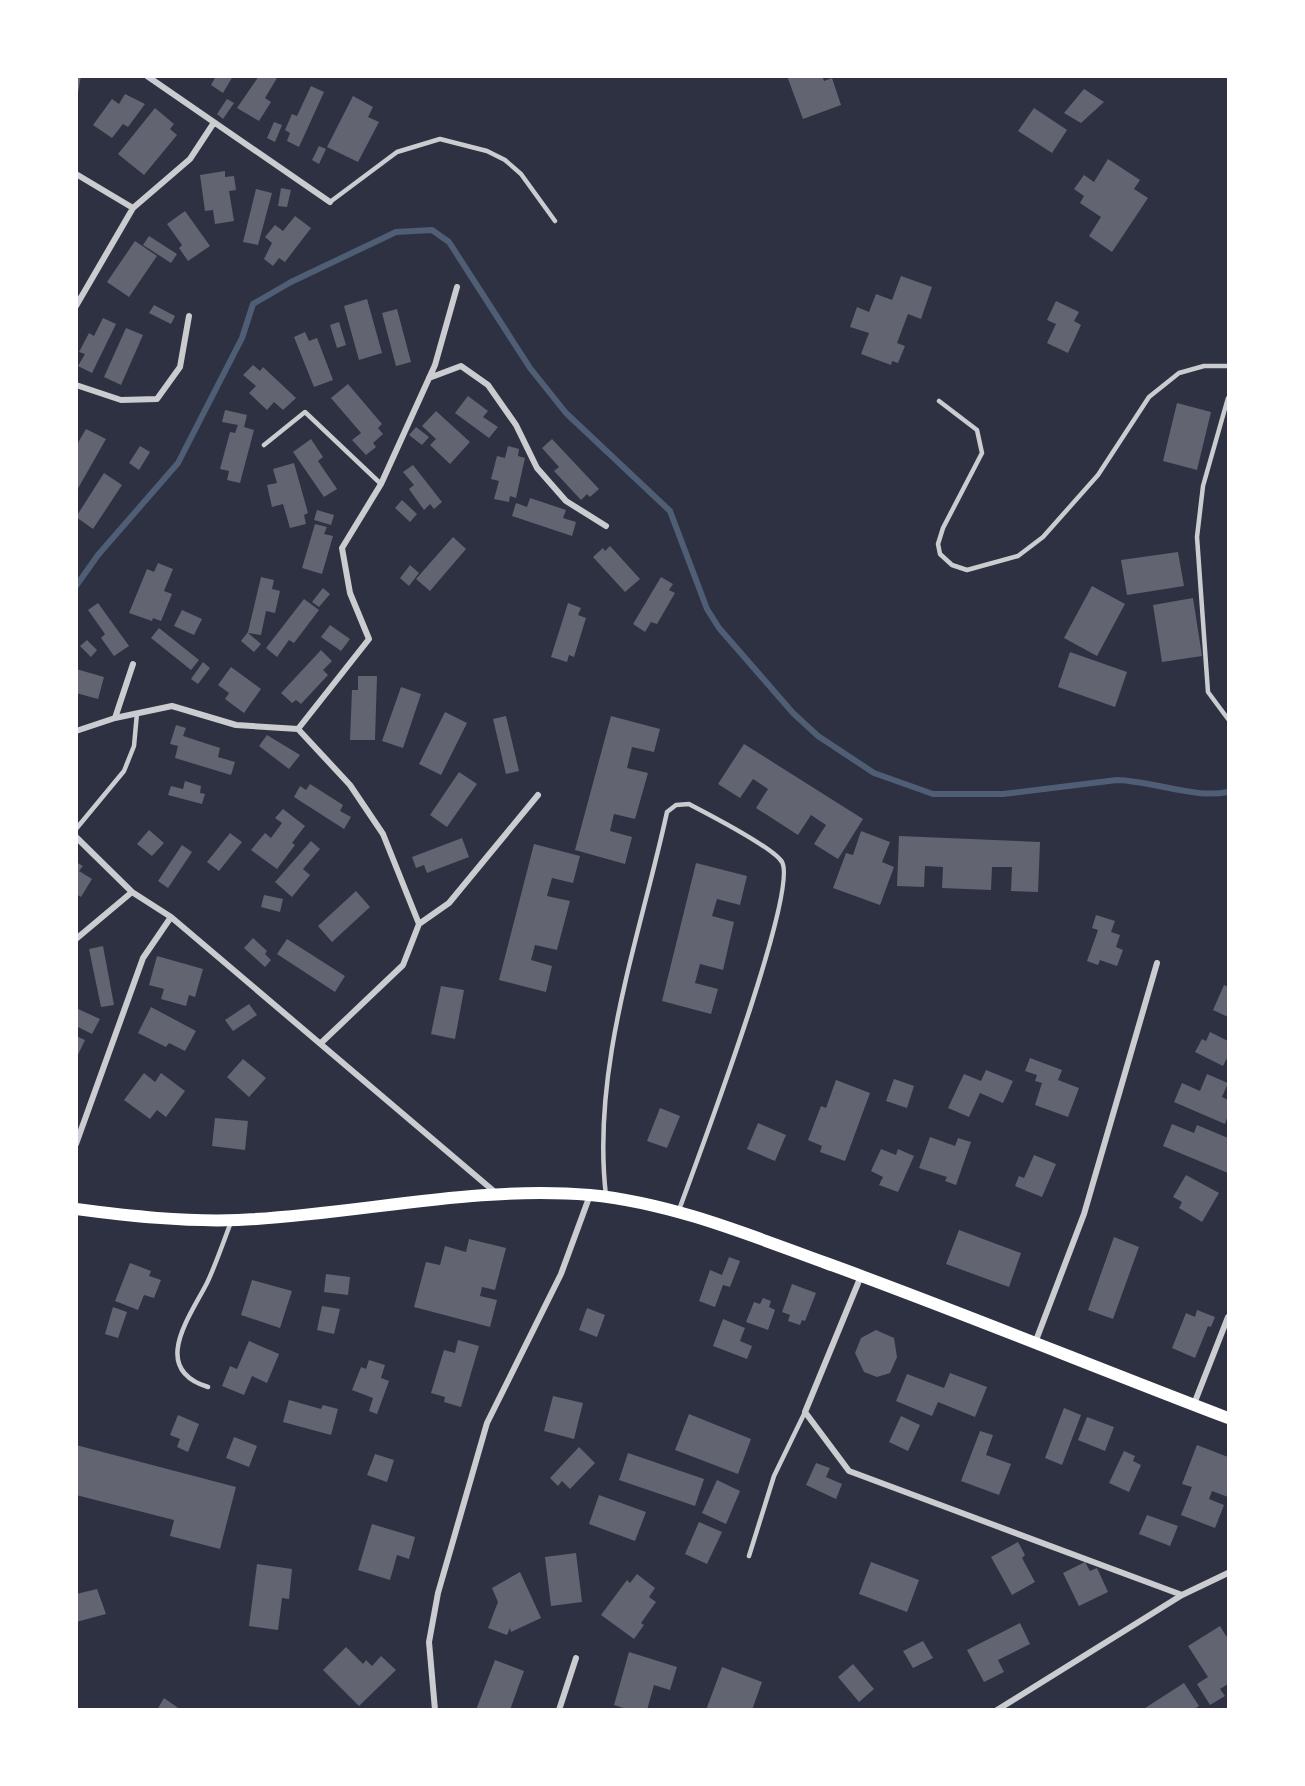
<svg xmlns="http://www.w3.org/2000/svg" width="1305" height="1786" font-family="'Zilla Slab',serif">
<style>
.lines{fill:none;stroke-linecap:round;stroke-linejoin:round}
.stream{stroke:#4f5d75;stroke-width:6}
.building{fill:#626471}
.service{stroke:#caccd0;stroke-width:4.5}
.minor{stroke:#caccd0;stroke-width:6}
.secondary{stroke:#fff;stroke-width:12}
</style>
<rect width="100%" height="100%" fill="#2d3142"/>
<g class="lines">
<!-- stream -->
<path class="stream" d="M76,586L98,555L178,463L242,338L253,304L291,282L396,232L432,230L449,242L530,368L566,413L670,511L707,609L719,628L793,713L818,736L874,773L933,794H1003L1117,780C1153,781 1195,799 1228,792"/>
</g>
<!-- building -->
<path class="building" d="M76,76H81L78,93H76Z
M216,76H233L223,93L211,85Z
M259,76L277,78L265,98L271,102L259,121L237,108Z
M787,76H822L824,81L832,78L841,105L803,119Z
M311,86L324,92L299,147L287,141L290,133L285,130L292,114L297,116Z
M1084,89L1104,102L1081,123L1064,113Z
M125,94L145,104L128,127L123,124L112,138L93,125L112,99L119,104Z
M353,96L373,107L368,117L379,122L358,162L327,147Z
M227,99L234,103L223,119L217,114Z
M155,108L174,124L170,129L177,135L144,175L118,154Z
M1034,108L1067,130L1052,153L1018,131Z
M274,122L282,125L275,142L267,138Z
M319,146L326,149L319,164L312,160Z
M1108,159L1140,180L1134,189L1148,198L1112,252L1089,236L1101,217L1080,203L1084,196L1074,189L1084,175L1094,182Z
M225,171V177L234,176L236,190L229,191L234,221L215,224L213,210L205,211L200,175Z
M281,188L291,190L287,207L278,206Z
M256,189L272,193L258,245L243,242Z
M185,211L210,246L188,261L179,248L182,245L167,224Z
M295,216L311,228L285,262L279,258L273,266L264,259L272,243L265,237L275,225L283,231Z
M149,236L177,254L171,263L143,245Z
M135,241L157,256L129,297L107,282Z
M901,276L932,287L921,319L908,314L897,343L905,346L898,363L892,361L891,365L861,354L869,333L850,327L857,307L869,312L876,294L892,300Z
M367,299L382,353L359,360L344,306Z
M1056,301L1079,312L1074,321L1081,325L1068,353L1047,343L1056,324L1047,320Z
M154,305L175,316L171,324L149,313Z
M397,309L411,362L396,366L382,313Z
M103,318L116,324L92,373L78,366L85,354L79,352L89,333L94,336Z
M339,322L346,345L337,348L330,325Z
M126,328L143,335L121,385L104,377Z
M305,332L309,341L317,338L333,380L314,387L294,337Z
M253,365L260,371L263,367L296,398L283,410L274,402L267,410L249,393L256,386L243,375Z
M348,384L382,424L378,428L383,434L373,443L376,447L366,455L352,440L361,433L331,398Z
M468,396L488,411L483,417L498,427L489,438L455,413Z
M1177,403L1211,412L1197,470L1163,461Z
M225,410L247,415L244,427L254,430L240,483L227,480L229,471L220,469L230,432L235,433L238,425L222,422Z
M436,411L470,442L450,464L430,445L436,439L422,426Z
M416,427L429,437L422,445L409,435Z
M86,429L106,439L76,492V446Z
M311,439L323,457L318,461L337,489L324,497L293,452Z
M552,439L599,489L590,497L587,494L581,500L554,471L559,467L542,448Z
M140,446L150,452L139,470L129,463Z
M508,446L519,449L518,456L525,458L516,498L510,496L509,502L494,499L499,481L491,479L497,456L505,458Z
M294,463L308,513L304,515L306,524L290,528L283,504L272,507L267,485L277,483L273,469Z
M413,465L442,502L434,509L430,504L424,510L409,489L414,485L403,472Z
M104,473L122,485L93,529L76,517Z
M530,498L566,510L563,518L576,522L572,536L512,516L516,503L527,507Z
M402,500L417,514L410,522L395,508Z
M317,510L334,515L331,525L314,520Z
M315,524L327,527L324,534L333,536L322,574L302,568Z
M453,537L466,549L430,591L416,579Z
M610,546L640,579L625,592L593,557L603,548L605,551Z
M1178,552L1184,586L1127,595L1121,560Z
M158,563L173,569L164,591L172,594L161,621L153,618L152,621L129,613L147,569L154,572Z
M410,565L419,573L409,586L400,578Z
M261,577L274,580L272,589L280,591L275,613L266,611L261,635L248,633L261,644L254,652L241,641L248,632Z
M661,577L673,584L669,590L675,593L657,624L651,622L645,632L633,624Z
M1092,586L1125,604L1097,656L1064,638Z
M323,588L330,594L319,607L312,602Z
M1193,598L1202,656L1162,662L1153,605Z
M304,599L319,610L294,643L289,640L277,657L266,648Z
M98,603L129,646L114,656L101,638L105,634L88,610Z
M568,603L581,608L578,615L586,618L574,657L569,655L567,662L551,657Z
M182,610L202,619L194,635L174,626Z
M330,625L350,639L341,651L321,637Z
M159,628L199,660L191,670L151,638Z
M87,640L97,650L91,657L80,646Z
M321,650L332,661L323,670L328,675L301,704L296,700L292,703L281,693Z
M1070,652L1127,672L1115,707L1058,687Z
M203,662L210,668L198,684L191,679Z
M231,667L261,689L244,713L225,699L229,693L218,685Z
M76,669L104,677L98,699L76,693Z
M358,676H377L375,740H350L352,690H358Z
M401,687L421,694L403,748L382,741Z
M445,712L467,723L441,775L419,764Z
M506,716L519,771L506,774L493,719Z
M611,716L660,729L654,752L632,747L627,768L648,773L635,819L614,814L610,831L632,837L625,864L575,850Z
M176,725L186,728L183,736L220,748L218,757L235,762L231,775L175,758L178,746L170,744Z
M267,735L300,755L289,769L259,746Z
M744,744L863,819L838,859L814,844L826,825L811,815L798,835L756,808L768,789L753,779L740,798L718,784Z
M459,772L477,784L447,827L430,815Z
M185,781L201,786L200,793L205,794L202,804L168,795L171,786L183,789Z
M310,784L343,805L340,811L351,817L344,829L294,797L300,786L306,790Z
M283,809L305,826L292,843L295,845L277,869L251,850L265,833L271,838L282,823L275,818Z
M149,830L164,843L152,856L137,844Z
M861,831L890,842L882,862L894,867L880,905L833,888L846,853L853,855Z
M230,833L242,842L219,871L207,862Z
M899,836L1040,842L1038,892L1011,891L1012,867H992L991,890L942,888L943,867L925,866L924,887L897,886Z
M462,838L469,857L427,873L424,865L416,868L412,857Z
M311,841L320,849L303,869L310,875L292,897L275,882Z
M534,844L580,856L573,883L552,878L547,896L570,901L557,950L535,945L531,960L552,966L546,992L499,980Z
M182,845L192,852L168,888L158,881Z
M76,862L83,866L79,871L92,879L81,897L76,894Z
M696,863L747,876L740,905L717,899L712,916L734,922L723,970L700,964L695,983L718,989L711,1014L662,1001Z
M356,891L370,907L332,942L318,926Z
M264,895L283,899L280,912L261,907Z
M1096,915L1115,921L1111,932L1120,935L1116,947L1123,950L1117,966L1100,960L1098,965L1087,961L1098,930L1092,928Z
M253,938L267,951L265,954L271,960L265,967L244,948Z
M287,939L345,976L335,992L277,954Z
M103,946L114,1005L101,1007L89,949Z
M157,956L203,969L195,997L189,995L186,1006L161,999L164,989L149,985Z
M1224,985L1228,987V1017L1213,1010Z
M441,986L464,990L455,1039L431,1034Z
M249,1004L257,1015L233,1031L225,1020Z
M151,1007L196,1031L185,1051L169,1043L166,1047L138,1033Z
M76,1008L100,1019L92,1034L76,1026Z
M1210,1032L1228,1041V1056L1223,1066L1195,1052L1202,1039L1206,1041Z
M76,1036L85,1040L76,1059Z
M1030,1058L1062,1070L1058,1080L1079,1088L1068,1117L1035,1105L1042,1083L1035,1081L1037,1075L1025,1071Z
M243,1059L266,1078L249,1097L227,1077Z
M986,1070L1013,1081L1003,1103L980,1093L969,1117L948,1108L964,1074L981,1081Z
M144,1073L155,1082L161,1073L185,1091L166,1117L157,1110L150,1119L124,1100Z
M1207,1074L1228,1083L1222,1097L1228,1100V1115L1225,1124L1174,1102L1182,1083L1200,1091Z
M894,1079L914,1086L907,1108L886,1101Z
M836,1080L870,1093L845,1161L820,1152L822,1146L808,1140L821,1106L826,1108Z
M660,1108L680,1116L667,1148L647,1141Z
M215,1118L248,1121L245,1150L212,1146Z
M758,1123L786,1135L775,1161L747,1149Z
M1172,1124L1194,1133L1197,1125L1228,1138V1173L1163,1146Z
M930,1137L955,1146L958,1138L971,1142L956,1185L945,1181L947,1177L919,1168Z
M881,1149L896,1155L898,1149L914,1156L898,1192L879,1185L883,1177L871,1171Z
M1034,1155L1056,1164L1042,1197L1015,1186L1019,1176L1024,1178Z
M1186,1175L1219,1193L1202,1222L1179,1208L1182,1202L1173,1197Z
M959,1230L1021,1253L1009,1287L946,1264Z
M1114,1237L1139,1247L1113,1319L1088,1310Z
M469,1239L506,1248L495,1290L482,1287L480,1296L497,1300L490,1327L414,1307L426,1262L440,1265L445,1246L466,1252Z
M729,1257L740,1261L730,1287L723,1285L715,1307L699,1301L710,1270L722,1275Z
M130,1263L151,1271L149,1276L161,1280L154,1298L144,1295L138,1310L115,1301Z
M326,1274L350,1277L348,1295L324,1292Z
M252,1280L292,1291L280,1328L241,1315Z
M792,1284L816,1293L805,1321L802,1320L800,1325L788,1321L790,1315L782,1312Z
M763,1298L771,1301L769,1307L775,1310L768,1330L746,1322L754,1302L760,1304Z
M322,1306L340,1309L334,1334L317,1330Z
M113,1307L127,1312L118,1338L105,1334Z
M587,1308L605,1315L597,1337L579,1330Z
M1197,1310L1215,1317L1211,1327L1208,1326L1195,1358L1172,1348L1186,1313L1195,1317Z
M723,1319L745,1328L740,1341L752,1346L747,1359L713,1346Z
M876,1330L894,1338L897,1357L890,1373L877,1377L864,1372L855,1353L861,1338Z
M458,1340L479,1346L461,1407L444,1402L445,1397L431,1393L444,1350L455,1353Z
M249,1341L279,1354L267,1383L252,1376L244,1395L222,1386L230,1366L237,1369Z
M369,1360L385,1365L381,1378L389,1381L377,1414L369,1411L373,1398L352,1390L361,1367L366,1369Z
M950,1373L987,1387L975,1417L938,1402L932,1416L896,1401L907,1374L944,1388Z
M553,1396L583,1403L574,1439L544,1431Z
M289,1400L321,1409L323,1405L338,1409L331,1435L283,1422Z
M1064,1408L1081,1415L1062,1465L1045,1458Z
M689,1414L751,1439L738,1474L675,1450Z
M178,1415L199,1424L188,1452L177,1447L180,1439L170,1435Z
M901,1416L920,1425L908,1451L889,1442Z
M1087,1417L1114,1427L1105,1451L1078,1440Z
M980,1431L993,1435L986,1455L1011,1464L999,1495L961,1481Z
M234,1437L257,1446L249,1467L226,1458Z
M76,1445L236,1487L220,1549L170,1536L174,1520L76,1495Z
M1197,1445L1228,1457V1497L1212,1491L1209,1499L1224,1505L1215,1528L1181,1515L1192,1487L1182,1484Z
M579,1447L595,1463L570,1489L562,1481L558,1486L550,1478Z
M1124,1451L1135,1456L1133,1461L1141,1465L1129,1492L1109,1483Z
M628,1453L704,1479L695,1506L619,1480Z
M375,1454L394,1460L387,1482L367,1475Z
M816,1463L830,1468L826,1477L842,1484L836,1499L806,1485Z
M717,1480L740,1491L726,1524L702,1513Z
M599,1495L646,1512L635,1541L589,1524Z
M1147,1515L1178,1526L1170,1546L1139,1534Z
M699,1522L722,1532L707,1564L685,1554Z
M372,1524L415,1537L409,1559L397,1555L390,1580L358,1570Z
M1018,1542L1025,1555L1022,1558L1035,1582L1012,1595L991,1557Z
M576,1553L582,1602L551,1606L545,1557Z
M871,1562L919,1580L907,1612L859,1594Z
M1085,1562L1090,1571L1097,1568L1108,1592L1079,1606L1063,1573Z
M257,1564L292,1569L289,1599L282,1598L278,1630L249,1626Z
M520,1572L541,1618L511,1632L510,1628L507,1635L488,1628L498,1602L492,1588Z
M637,1574L655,1588L649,1597L656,1602L641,1623L644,1625L634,1639L601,1615L627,1580L630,1583Z
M97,1589L106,1614L76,1622V1594Z
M1020,1623L1030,1644L998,1660L1004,1672L984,1682L967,1650Z
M1220,1626L1228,1639V1684L1220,1689L1225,1696L1210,1705L1197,1684L1208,1677L1188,1646Z
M923,1641L933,1658L913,1668L903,1651Z
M346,1647L363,1664L366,1660L372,1666L381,1656L396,1670L359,1706L323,1670Z
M629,1652L677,1667L670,1690L654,1685L647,1710H630L614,1705Z
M495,1660L524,1671L510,1710H476Z
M853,1664L874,1689L859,1702L838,1677Z
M722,1667L762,1682L752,1710H706Z
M1184,1683L1199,1706L1193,1710H1142Z
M164,1698L181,1710H157Z"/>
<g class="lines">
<!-- service -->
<path class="service" d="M330,202L397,152L440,139L487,151L505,160L521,174L555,221
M1228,398L1203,486L1197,537L1208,692L1228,719
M939,401L977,430L982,453L943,528L938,544L940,554L952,565L967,570L1018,556L1043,537L1098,475L1149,397L1179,373L1204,366H1228
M264,445L305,412L381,484
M76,829L124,771L134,746L137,713
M606,1196C591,1067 640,937 667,812L676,805L689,804C708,814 773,847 782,862C799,892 696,1163 679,1210
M208,1387C150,1369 189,1318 207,1283C216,1264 223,1243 231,1222
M749,1556L774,1476L805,1412"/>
<!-- minor -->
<path class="minor" d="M147,76L330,202
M76,174L133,208
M76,306L133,208L190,159L213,124
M429,378L461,366L488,385L516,425L537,468L566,501L606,526
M76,385L121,400L157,399L180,367L189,316
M115,718L133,664
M298,729L369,639L350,593L342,548L381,484L435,365L457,287
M76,731L115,718L172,706L236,725L298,729L350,785L383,834L419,924L403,965L321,1043
M76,837L132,892L171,917L496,1193
M419,924L449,903L538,795
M76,939L132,892
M76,1144L143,958L171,917
M861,1276L805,1412L849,1471L1182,1595
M1035,1343L1084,1214L1157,963
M1194,1404L1228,1317
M435,1710L429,1642L438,1593L487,1423L561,1274L590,1195
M559,1710L576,1658
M997,1710L1182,1595L1228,1573"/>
<!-- secondary -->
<path class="secondary" d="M76,1209C130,1216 184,1222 238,1220C355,1215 473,1185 590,1195C672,1203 749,1235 826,1263C961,1312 1094,1367 1228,1418"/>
</g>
<!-- border -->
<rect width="1305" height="1786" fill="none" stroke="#ffffff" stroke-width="156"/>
</svg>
